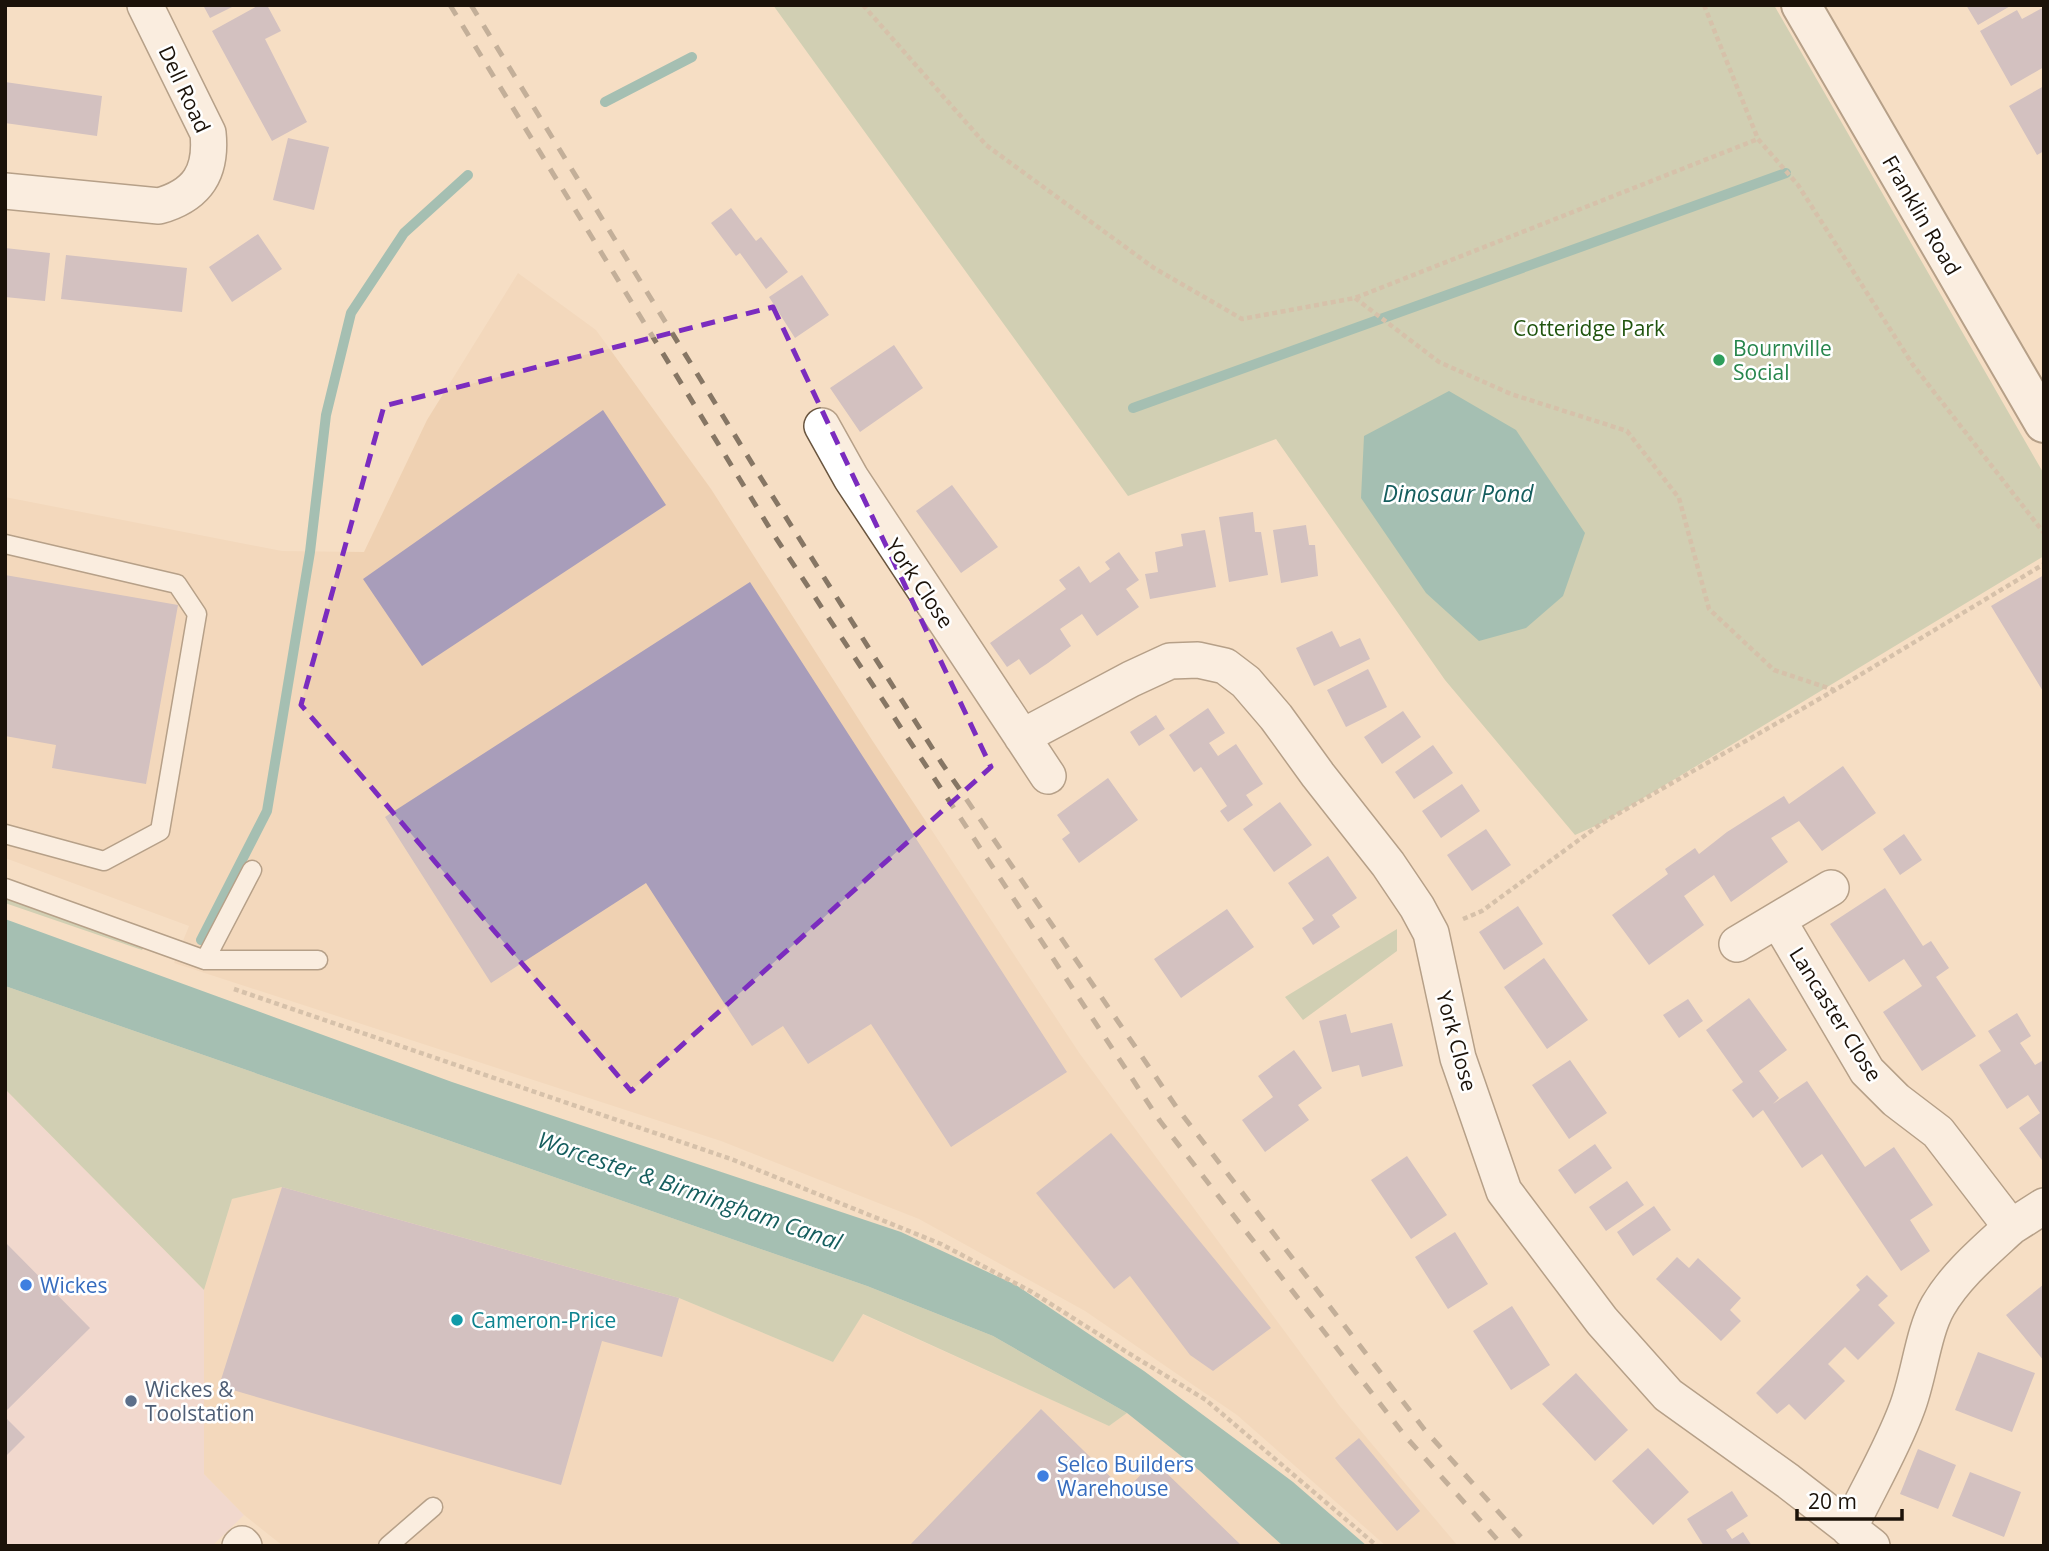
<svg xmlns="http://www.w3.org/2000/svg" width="2049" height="1551" font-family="'Open Sans',sans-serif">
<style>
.commercial{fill:#ead1d8}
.built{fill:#efd1b2}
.green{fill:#a4bd9d}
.water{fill:#439a9b}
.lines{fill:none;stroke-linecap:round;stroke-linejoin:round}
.stream{stroke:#439a9b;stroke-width:10}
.building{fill:#a89dba}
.lane-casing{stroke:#69553f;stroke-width:21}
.street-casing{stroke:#69553f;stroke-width:38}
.secondary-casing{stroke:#69553f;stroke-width:42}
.path{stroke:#b09d89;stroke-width:4.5;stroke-dasharray:5 3.5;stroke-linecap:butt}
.lane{stroke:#fff;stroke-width:18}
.street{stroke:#fff;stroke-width:35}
.secondary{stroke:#fff;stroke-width:38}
.rail{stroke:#867664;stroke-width:5;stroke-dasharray:12 12;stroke-linecap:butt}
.marked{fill:none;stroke:#7b2cbf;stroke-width:5;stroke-dasharray:14 9;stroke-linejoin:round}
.leisure-dot{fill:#2e9e5b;stroke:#fff;stroke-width:2.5}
.shop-dot{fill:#3f7fe0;stroke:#fff;stroke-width:2.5}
.culture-dot{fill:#0f9aa8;stroke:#fff;stroke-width:2.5}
.service-dot{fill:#5c6f8a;stroke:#fff;stroke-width:2.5}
.labels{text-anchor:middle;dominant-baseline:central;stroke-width:5;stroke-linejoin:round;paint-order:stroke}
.street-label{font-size:21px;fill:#1b1209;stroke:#fff}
.park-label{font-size:21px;fill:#20540e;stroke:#fff}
.leisure-label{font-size:21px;fill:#27864d;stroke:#fff;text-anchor:start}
.shop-label{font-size:21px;fill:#366cbe;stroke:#fff;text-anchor:start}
.culture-label{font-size:21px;fill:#0d838f;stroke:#fff;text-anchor:start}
.service-label{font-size:21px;fill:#4e5e75;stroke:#fff;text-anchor:start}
.water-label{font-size:23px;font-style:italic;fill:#155e5e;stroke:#fff}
</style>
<rect width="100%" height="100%" fill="#f6dec4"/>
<!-- commercial -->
<path class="commercial" d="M5,1089L204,1290V1474L244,1515L212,1546H5Z"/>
<!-- built -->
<path class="built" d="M518,273L596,330L711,489L872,740L1080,1054L1339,1405L1458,1546H1386L1237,1415L1085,1311L919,1219L721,1141L174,963L189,926L5,858V497L282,551L364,552L427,420Z
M282,1187L679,1298L833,1362L862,1314L1109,1426L1127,1413L1200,1471L1283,1546H283L244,1515L204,1474V1290L232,1199Z"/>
<!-- green -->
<path class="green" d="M773,5H1774L2044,474V556L1602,823L1575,835L1445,680L1276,439L1128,496Z
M5,893L149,939L142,950L5,903Z
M1397,929V951L1303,1020L1285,997Z
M5,986L867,1286L993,1336L1127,1413L1109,1426L863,1314L833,1362L679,1298L282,1187L232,1199L204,1290L5,1089Z"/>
<!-- water -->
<path class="water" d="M1449,391L1516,430L1585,533L1563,596L1526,628L1479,641L1426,593L1361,498L1364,436Z
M5,919L452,1082L901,1232L1016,1285L1144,1371L1293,1482L1367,1546H1283L1200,1471L1127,1413L993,1336L867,1286L5,986Z"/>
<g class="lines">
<!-- stream -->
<path class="stream" d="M605,102L692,57
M1133,408L1786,173
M201,940L267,811L310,552L326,415L351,313L404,233L468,175"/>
</g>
<!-- building -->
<path class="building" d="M203,5H236L210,18Z
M259,5H267L281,31L265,39L307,122L272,141L212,31Z
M1966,5H2012L1978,25Z
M2044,7V67L2011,86L1980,31L2017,10L2022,19Z
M5,82L102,96L97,136L5,123Z
M2044,86V151L2037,155L2009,106Z
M288,138L329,147L314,210L273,200Z
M731,208L756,241L761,237L788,272L766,289L740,253L736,256L711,223Z
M258,234L282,269L232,302L209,267Z
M5,248L50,253L45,301L5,297Z
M66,255L187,268L182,312L61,299Z
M802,275L829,315L795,338L769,297Z
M894,345L923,388L860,432L830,388Z
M603,410L666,505L422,666L363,579Z
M952,485L998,547L961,573L916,511Z
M1253,512L1255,532H1261L1268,575L1229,582L1219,517Z
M1306,525L1309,545H1315L1318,576L1281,583L1273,530Z
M1205,530L1216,587L1150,599L1145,574L1158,572L1155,552L1183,546L1181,534Z
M1119,552L1139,580L1126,589L1139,607L1097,636L1082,614L1060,629L1071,646L1048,663L1030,675L1019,659L1007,667L990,643L1066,589L1059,580L1079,566L1090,583L1110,569L1105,562Z
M5,575L178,605L146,784L52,768L56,745L5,736Z
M2044,575V693L1991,606Z
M750,582L1067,1072L951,1147L871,1024L808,1064L783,1026L752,1046L646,883L491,983L385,817Z
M1332,631L1340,647L1360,638L1370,659L1314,686L1296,648Z
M1368,669L1387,707L1346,727L1327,690Z
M1208,708L1225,733L1209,743L1218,756L1236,744L1263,784L1246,795L1253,805L1228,822L1220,811L1227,806L1201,767L1194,772L1169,735Z
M1403,711L1421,737L1382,764L1364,737Z
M1156,715L1165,729L1139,746L1130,732Z
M1433,745L1453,773L1414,799L1395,772Z
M1843,766L1876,813L1822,851L1799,821L1771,838L1788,862L1731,902L1714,875L1684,896L1704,925L1649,965L1612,915L1668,874L1665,869L1695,848L1699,854L1727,832L1784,796L1789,804Z
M1108,778L1138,820L1079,863L1062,839L1070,833L1057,815Z
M1462,784L1480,811L1441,838L1422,811Z
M1280,802L1312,845L1274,872L1243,829Z
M1486,829L1511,865L1472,891L1447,855Z
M1904,834L1922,860L1900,875L1883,849Z
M1328,856L1357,898L1332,915L1340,927L1313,945L1302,928L1314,920L1288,883Z
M1885,888L1923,946L1931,941L1949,968L1936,977L1976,1036L1922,1071L1883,1012L1922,986L1904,959L1869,982L1830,924Z
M1518,906L1543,944L1504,970L1479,932Z
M1227,909L1254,947L1181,998L1154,959Z
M1544,958L1588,1020L1547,1049L1504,987Z
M1749,998L1787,1050L1759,1071L1779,1098L1773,1104L1807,1081L1865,1167L1894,1147L1933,1205L1910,1220L1930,1251L1901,1271L1822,1154L1802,1168L1763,1110L1753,1118L1732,1090L1743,1082L1706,1030Z
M1688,999L1703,1021L1679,1038L1663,1015Z
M2017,1013L2031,1036L2020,1043L2035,1065L2042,1061L2044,1063V1163L2019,1128L2040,1113L2028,1095L2007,1109L1979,1065L2001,1051L1988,1031Z
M1346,1014L1351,1033L1392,1023L1403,1066L1362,1077L1359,1065L1332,1072L1319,1021Z
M1294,1050L1322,1088L1298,1105L1309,1120L1265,1152L1242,1120L1273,1097L1258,1076Z
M1570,1060L1607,1113L1569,1139L1532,1085Z
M1111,1133L1271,1328L1213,1371L1190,1355L1130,1276L1114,1289L1036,1193Z
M1595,1144L1612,1168L1575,1194L1558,1170Z
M1407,1156L1447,1215L1411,1239L1371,1180Z
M1627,1181L1644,1205L1606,1231L1589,1207Z
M282,1187L679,1298L662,1357L602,1341L561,1485L219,1386Z
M1654,1206L1671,1230L1633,1256L1617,1232Z
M1455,1232L1488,1284L1448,1309L1415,1257Z
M5,1242L90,1328L5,1412Z
M1677,1257L1689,1268L1698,1258L1741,1298L1730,1310L1741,1321L1721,1341L1656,1279Z
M1867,1275L1888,1296L1878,1305L1895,1323L1858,1360L1845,1347L1828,1364L1845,1381L1805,1420L1789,1404L1777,1414L1756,1393L1860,1290L1856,1285Z
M2044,1284V1361L2006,1315Z
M1512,1306L1550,1365L1511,1390L1473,1331Z
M1978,1352L2035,1373L2012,1432L1955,1410Z
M1576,1373L1628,1430L1595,1461L1542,1404Z
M1041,1409L1125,1491L1154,1461L1242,1546H909Z
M5,1417L25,1437L5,1457Z
M1359,1438L1420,1511L1397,1531L1335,1458Z
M1648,1448L1689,1492L1653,1525L1612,1481Z
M1918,1449L1956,1465L1938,1509L1900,1494Z
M1970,1472L2021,1492L2004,1537L1952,1516Z
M1732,1491L1748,1516L1726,1530L1732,1539L1743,1532L1752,1546H1704L1687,1519Z"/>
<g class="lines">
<defs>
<path id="lane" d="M5,544L177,584L197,614L160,831L104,861L5,834
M5,888L205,960L252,870
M205,960H318
M388,1546L433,1507"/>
<path id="street" d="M5,191L159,206C198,195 212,172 208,133L145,5
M822,426L851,478L1048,776
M1022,737L1131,679L1170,661L1198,660L1225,666L1246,682L1276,717L1318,775L1388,864L1417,907L1431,933L1458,1058L1504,1191L1602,1321L1668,1395L1788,1481L1872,1546
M1778,920L1867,1071L1896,1100L1938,1132L2011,1227C1985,1251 1956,1275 1938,1306C1923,1332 1919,1377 1907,1408C1892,1449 1868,1489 1849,1529
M1737,944L1831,888
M2011,1227L2044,1206
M240,1546L242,1544L244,1546"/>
<path id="secondary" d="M1801,5L2044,423"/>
</defs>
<!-- lane casing -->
<use href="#lane" class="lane-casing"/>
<!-- street casing -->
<use href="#street" class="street-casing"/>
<!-- secondary casing -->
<use href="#secondary" class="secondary-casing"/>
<!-- path -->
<path class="path" d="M863,5L986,145L1154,268L1242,319L1355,298L1758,139
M1704,5L1758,139L1798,185L1913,365L2044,533
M1355,298L1439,362L1511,394L1627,431L1679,498L1709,609L1774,670L1834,690
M1463,919L1482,911L1602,823L1835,690L2044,564
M234,989L731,1159L941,1244L1032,1292L1125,1351L1206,1400L1377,1546"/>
<!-- lane -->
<use href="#lane" class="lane"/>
<!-- street -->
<use href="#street" class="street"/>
<!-- secondary -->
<use href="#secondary" class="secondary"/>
<!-- rail -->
<path class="rail" d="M450,5L772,532L1160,1121L1406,1437L1503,1546
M471,5L761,478L941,762L1177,1108L1424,1429L1529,1546"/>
</g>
<!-- marked area -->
<path d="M0 0H2049V1551H0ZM773,307L991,767L631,1091L301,705L384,406Z" fill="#f6dec4" fill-opacity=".55" fill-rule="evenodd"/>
<path class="marked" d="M773,307L991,767L631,1091L301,705L384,406Z"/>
<!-- markers -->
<circle class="leisure-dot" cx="1719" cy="360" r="7"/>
<g class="shop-dot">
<circle cx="26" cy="1285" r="7"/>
<circle cx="1043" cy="1476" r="7"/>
</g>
<circle class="culture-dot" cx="457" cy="1320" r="7"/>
<circle class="service-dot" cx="131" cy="1401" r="7"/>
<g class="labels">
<!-- street labels -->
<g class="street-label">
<text transform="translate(185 89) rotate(65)">Dell Road</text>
<text transform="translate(1922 215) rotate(60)">Franklin Road</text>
<text transform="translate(920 583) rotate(56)">York Close</text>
<text transform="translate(1836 1014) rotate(58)">Lancaster Close</text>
<text transform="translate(1457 1041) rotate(75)">York Close</text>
</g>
<!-- park labels -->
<g class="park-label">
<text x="1589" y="328">Cotteridge Park</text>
</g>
<!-- leisure labels -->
<g class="leisure-label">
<text x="1733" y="348">Bournville<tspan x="1733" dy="24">Social</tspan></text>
</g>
<!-- shop labels -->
<g class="shop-label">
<text x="40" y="1285">Wickes</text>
<text x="1057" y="1464">Selco Builders<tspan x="1057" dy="24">Warehouse</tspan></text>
</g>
<!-- culture labels -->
<g class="culture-label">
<text x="471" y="1320">Cameron-Price</text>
</g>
<!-- service labels -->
<g class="service-label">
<text x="145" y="1389">Wickes &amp;<tspan x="145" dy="24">Toolstation</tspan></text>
</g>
<!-- water labels -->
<g class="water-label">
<text x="1458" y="493">Dinosaur Pond</text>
<text transform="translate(690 1190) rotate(19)">Worcester &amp; Birmingham Canal</text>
</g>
</g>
<!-- border -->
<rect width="2049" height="1551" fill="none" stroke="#1b1209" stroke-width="14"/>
<!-- scale -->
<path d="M1797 1509v10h105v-10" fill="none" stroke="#1b1209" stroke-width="3.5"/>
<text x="1808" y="1509" font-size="21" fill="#1b1209" stroke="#ffffff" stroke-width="5" paint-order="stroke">20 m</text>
</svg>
